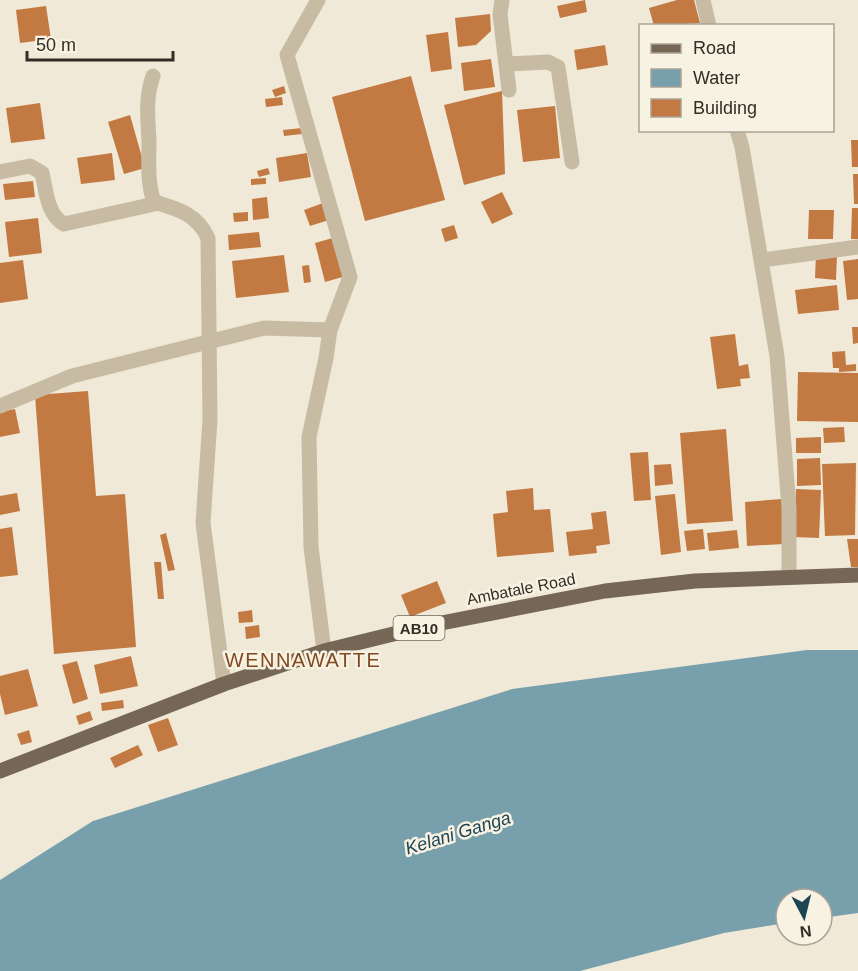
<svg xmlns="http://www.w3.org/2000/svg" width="858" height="971" font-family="Helvetica,sans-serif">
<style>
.water{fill:#77a0ac}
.building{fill:#c37942}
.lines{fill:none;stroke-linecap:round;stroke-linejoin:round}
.minor{stroke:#c7bba4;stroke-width:15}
.major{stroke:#756656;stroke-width:15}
.labels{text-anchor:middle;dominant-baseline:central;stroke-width:5;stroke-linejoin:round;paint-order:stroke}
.shield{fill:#f8f2e3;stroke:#6e675e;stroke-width:1.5}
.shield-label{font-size:15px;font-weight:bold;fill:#332c25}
.street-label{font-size:16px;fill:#332c25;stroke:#f8f2e3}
.water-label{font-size:18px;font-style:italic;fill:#1c4553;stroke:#f8f2e3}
.quarter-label{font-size:20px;letter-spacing:1.5px;fill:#804920;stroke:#f8f2e3}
</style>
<rect width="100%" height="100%" fill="#f0e9d7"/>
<!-- water -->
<path class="water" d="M807,650H858V913L822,918V899H786V923L724,933L580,971H0V880L93,821L512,689Z"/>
<!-- building -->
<path class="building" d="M585,0L587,12L560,18L557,6Z
M677,0H694L700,23L654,26L649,8Z
M46,6L51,39L20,43L16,10Z
M490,14L491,31L476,45L458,47L455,18Z
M448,32L452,69L431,72L426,35Z
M605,45L608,65L577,70L574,50Z
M491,59L495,87L464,91L461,63Z
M411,76L445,200L365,221L332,97Z
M284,86L286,93L275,97L272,90Z
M502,91L505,174L464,185L444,105Z
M282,97L283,105L266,107L265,99Z
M40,103L45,139L11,143L6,108Z
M555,106L560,158L523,162L517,110Z
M130,115L145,168L124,174L108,122Z
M302,128V134L284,136L283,130Z
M851,140H858V167H852Z
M112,153L115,180L81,184L77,158Z
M307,153L311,177L279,182L276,158Z
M268,168L270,174L259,177L257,171Z
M853,174H858V204H854Z
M266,178V184L251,185V179Z
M33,181L35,197L5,200L3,184Z
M502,192L513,214L492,224L481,202Z
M267,197L269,218L253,220L252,199Z
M323,203L329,220L310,226L304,210Z
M852,208H858V239H851Z
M809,210H834L833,239H808Z
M248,212V221L234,222L233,213Z
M38,218L42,253L9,257L5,222Z
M454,225L458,238L445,242L441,229Z
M259,232L261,247L229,250L228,235Z
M336,237L346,276L325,282L315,243Z
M816,254L837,255L836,280L815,278Z
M284,255L289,292L236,298L232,261Z
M858,259V299L847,300L843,261Z
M23,260L28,299L0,303V263Z
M309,265L311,282L304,283L302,266Z
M837,285L839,310L798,314L795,290Z
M852,327H858V343L853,344Z
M735,334L739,366L748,364L750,378L740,379L741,386L717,389L710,337Z
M845,351L846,365L856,364V371L839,372V368H833L832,352Z
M798,372L858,373V422L797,421Z
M88,391L96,496L125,494L136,647L54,654L35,395Z
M15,409L20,433L0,437V412Z
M844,427L845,442L824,443L823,428Z
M726,429L733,521L687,524L680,433Z
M821,437V453H796V438Z
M648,452L651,500L634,501L630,453Z
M820,458L821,485L797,486V459Z
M856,463L855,535L825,536L822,464Z
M671,464L673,484L655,486L654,465Z
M533,488L534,510L550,509L554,552L497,557L493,514L508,512L506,491Z
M796,489L821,490L819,538L794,537Z
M17,493L20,511L0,515V496Z
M675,494L681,552L661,555L655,496Z
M782,499L784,544L747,546L745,502Z
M606,511L610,544L596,546L597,553L569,556L566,532L593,529L591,513Z
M12,527L18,575L0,577V529Z
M703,529L705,549L687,551L684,531Z
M737,530L739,548L709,551L707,533Z
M166,533L175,570L168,571L160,535Z
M847,539H858V567H851Z
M154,562H161L164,599H158Z
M437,581L446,603L410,617L401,595Z
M252,610L253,622L239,623L238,612Z
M259,625L260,637L246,639L245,627Z
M131,656L138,686L100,694L94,665Z
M77,661L88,699L73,704L62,665Z
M28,669L38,706L5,715L0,694V676Z
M123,700L124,708L102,711L101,703Z
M90,711L93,720L79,725L76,716Z
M168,718L178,745L158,752L148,725Z
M29,730L32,742L21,745L17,734Z
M138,745L143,755L115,768L110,758Z"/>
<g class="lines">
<!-- minor -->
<path class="minor" d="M318,0L287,55L350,277L330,330L326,358L309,437L311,547L324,651
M502,0L500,14L509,90
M703,0L709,26
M506,64L548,62L558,67L572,162
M153,76C145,99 148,117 149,141C149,162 147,182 154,202C178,209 197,214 208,238L210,419L203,523L224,684
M737,130L742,147L777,356L789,508V577
M0,172L30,166L42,173C46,190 47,215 64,224L159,203
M762,260L858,247
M0,406L72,376L264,328L330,330"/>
<!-- major -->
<path class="major" d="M0,771L224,684L324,651L426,626L605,591L695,581L858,575"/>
</g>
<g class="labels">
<!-- shield labels -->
<rect class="shield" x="393.5" y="616" width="51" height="24" rx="4.5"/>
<g class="shield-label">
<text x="419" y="628">AB10</text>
</g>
<!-- street labels -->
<g class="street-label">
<text transform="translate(521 589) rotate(-11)">Ambatale Road</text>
</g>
<!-- water labels -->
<g class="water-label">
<text transform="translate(458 833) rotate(-17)">Kelani Ganga</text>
</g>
<!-- quarter labels -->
<g class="quarter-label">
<text x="303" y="660">WENNAWATTE</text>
</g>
</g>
<!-- legend -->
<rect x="639" y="24" width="195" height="108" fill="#f8f2e3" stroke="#a9a397" stroke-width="1.5"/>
<rect x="651" y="44" width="30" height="9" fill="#756656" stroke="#a9a397" stroke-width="1.5"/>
<text x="693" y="54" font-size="18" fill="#332c25">Road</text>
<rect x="651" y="69" width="30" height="18" fill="#77a0ac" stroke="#a9a397" stroke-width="1.5"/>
<text x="693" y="84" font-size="18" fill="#332c25">Water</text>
<rect x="651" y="99" width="30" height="18" fill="#c37942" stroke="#a9a397" stroke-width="1.5"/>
<text x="693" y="114" font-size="18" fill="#332c25">Building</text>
<!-- north arrow -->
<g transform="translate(804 917) rotate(173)"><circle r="28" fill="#f8f2e3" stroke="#a9a397" stroke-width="1.5"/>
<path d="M0-4.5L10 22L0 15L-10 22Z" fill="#1c4553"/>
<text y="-9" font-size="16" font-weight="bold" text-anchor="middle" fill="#332c25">N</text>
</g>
<!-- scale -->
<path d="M27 51v9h146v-9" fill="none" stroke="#332c25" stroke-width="3"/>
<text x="36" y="51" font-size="18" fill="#332c25" stroke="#f8f2e3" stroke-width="4.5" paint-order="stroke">50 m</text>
</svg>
